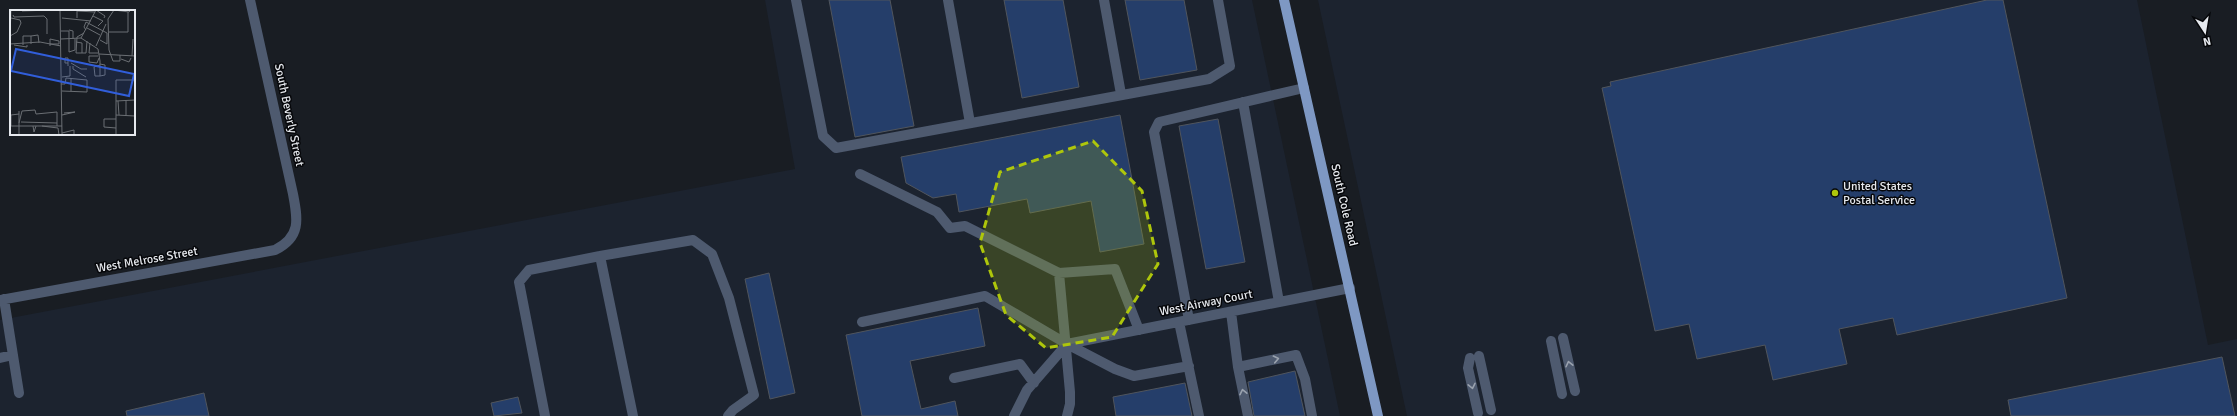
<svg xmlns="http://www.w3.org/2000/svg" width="2237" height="416" font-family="Signika,sans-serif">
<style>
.built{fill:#1c232f}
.building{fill:#253e6a;stroke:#50555d}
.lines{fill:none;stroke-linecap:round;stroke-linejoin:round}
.minor{stroke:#4e5a6f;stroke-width:10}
.major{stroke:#7e98c3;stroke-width:10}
.oneway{stroke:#9aa2ae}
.marked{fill:#aec60b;fill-opacity:0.2;stroke:#aec60b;stroke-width:3;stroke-dasharray:8 5;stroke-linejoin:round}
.poi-dot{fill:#aec60b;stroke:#06070a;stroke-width:1.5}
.labels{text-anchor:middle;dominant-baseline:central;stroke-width:3;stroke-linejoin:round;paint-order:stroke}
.street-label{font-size:12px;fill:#e6e9ee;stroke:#06070a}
.poi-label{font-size:12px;fill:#e6e9ee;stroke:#06070a;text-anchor:start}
.inset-road{fill:none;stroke:#6b6f74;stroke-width:1}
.view{fill:#315eda;fill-opacity:0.15;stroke:#315eda;stroke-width:2}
.inset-edge{fill:none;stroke:#e6e9ee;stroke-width:2}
</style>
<rect width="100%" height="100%" fill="#191d23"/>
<!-- built -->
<path class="built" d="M765,0H1252L1340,416H0V320L795,169Z
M1318,0H2137L2208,345L2237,339V416H1407Z"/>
<!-- building -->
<path class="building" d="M829,0H890L914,126L855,137Z
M1004,0H1063L1079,87L1022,98Z
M1125,0H1184L1197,70L1140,80Z
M1987,0H2003L2067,298L1897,335L1893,318L1839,329L1847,364L1773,380L1765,345L1697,359L1689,324L1655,331L1602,88L1611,86L1610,82Z
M1120,115L1144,244L1100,252L1091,201L1030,213L1027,199L959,212L956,194L933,198L906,183L901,157Z
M1218,119L1245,262L1206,269L1179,126Z
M769,273L795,393L770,399L745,279Z
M978,308L985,346L910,361L921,409L955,401L958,416H862L846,335Z
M2222,357L2235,416H2011L2008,400Z
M1295,371L1305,416H1254L1248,382Z
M1185,383L1192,416H1116L1113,397Z
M204,393L209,416H127L126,411Z
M518,397L522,413L494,416L491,403Z"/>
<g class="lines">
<!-- minor -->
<path class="minor" d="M796,0L823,136L836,148L1209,79L1230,66L1218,0
M948,0L970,123
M1104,0L1121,94
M1243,102L1279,302
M860,174L937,212L950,228L965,226L1059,273L1115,269L1139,330
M1059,273L1070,392V404L1067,416
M4,299L19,393
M0,300L275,250C301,237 298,220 293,194L250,0
M1231,312L1238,367L1248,416
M1189,320L1154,132L1159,122L1304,88
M862,322L985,296L1067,344L1115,369L1134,376L1189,366
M1179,322L1199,416
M1563,338L1575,391
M1551,341L1562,394
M1067,344L1350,288
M1479,356L1491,410
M0,358L13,355
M1470,358L1468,368L1478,413
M1238,367L1296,355L1305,379L1312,416
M954,378L1020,364L1034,383
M545,416L519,282L529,270L600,256
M633,416L600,256L693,240L712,254L729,298L754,395L733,410L728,416
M1014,416L1027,390L1067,344"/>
<!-- major -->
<path class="major" d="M1284,0L1378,416"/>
</g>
<!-- one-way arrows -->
<defs><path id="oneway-chevron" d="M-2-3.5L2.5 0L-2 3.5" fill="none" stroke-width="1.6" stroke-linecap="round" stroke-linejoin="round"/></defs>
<g class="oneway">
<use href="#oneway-chevron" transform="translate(1276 359) rotate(-12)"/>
<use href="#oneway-chevron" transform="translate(1569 364) rotate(-103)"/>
<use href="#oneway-chevron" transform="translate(1472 386) rotate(78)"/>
<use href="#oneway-chevron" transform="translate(1243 392) rotate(-102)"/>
</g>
<!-- marked area -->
<path class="marked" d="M1093,141L1142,191L1158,264L1112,337L1046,348L1006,315L980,243L1000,172Z"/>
<!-- markers -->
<circle class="poi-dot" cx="1835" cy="193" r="4"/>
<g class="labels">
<!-- street labels -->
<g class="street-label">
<text transform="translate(289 115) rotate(78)">South Beverly Street</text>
<text transform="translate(1344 205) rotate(77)">South Cole Road</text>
<text transform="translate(147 260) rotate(-10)">West Melrose Street</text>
<text transform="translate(1206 303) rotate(-11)">West Airway Court</text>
</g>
<!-- poi labels -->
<g class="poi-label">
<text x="1843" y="186">United States<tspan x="1843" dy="14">Postal Service</tspan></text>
</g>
</g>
<!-- overview -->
<g transform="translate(10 10)">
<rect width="125" height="125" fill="#191d23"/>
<path class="inset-road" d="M50,0L52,125M86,0L95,6L94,8M104,0L98,9L99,40L103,51H110V45M104,0L119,2L121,0M12,1L42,0M125,4V19M3,5L4,7L34,6L37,9V24M83,6L93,11L88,16M52,8L81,11M67,8V1L85,2M77,18L90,25M59,20L63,21V29M76,20L74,17L76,12L97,23V34L90,30M51,21H59V29M99,22H118V2M74,23L67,27L66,43H76L77,31M0,25L1,0M0,26L7,22L11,13L10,10L1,8M21,26L28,25L29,33M71,28L88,39L90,51V66H85L84,57L90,55M51,29L71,28L86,0M59,29V42L65,40V29M66,32L72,33V43M80,33L79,43H88M0,34L30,32L51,36M4,35L17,37V35M13,35V26H21V34M40,36V29L49,31V34H40M86,36L96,14M89,44L125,46M88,46H79V52L87,53L89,48M122,46L123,29M111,49L119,52L121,48M61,53L71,59H77M58,56V48H55V53H58M63,56V59L76,67M90,66L95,65V55L90,54M52,67L60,66V56M51,74H55L56,68L77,70V82L52,81M61,81V68M125,90V106M106,91L125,90M108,91L109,105M9,101V125M52,105L65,102L54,103M106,105L125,106M116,105V90M106,109H94V117L106,118M11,112L47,113M9,113L12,101L25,100L26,104L47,102V116M0,116H52M1,116V105L9,104M23,116L24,122L26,116M32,116L48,118L49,125M52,123L64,120V125M106,125V70H125"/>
<path class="view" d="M6,39L124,64L119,86L1,61Z"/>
<rect width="125" height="125" class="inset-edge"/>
</g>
<!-- north arrow -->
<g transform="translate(2205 32) rotate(168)" stroke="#06070a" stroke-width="3" paint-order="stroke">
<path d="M0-3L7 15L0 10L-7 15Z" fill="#e6e9ee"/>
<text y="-6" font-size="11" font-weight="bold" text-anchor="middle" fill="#e6e9ee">N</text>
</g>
</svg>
